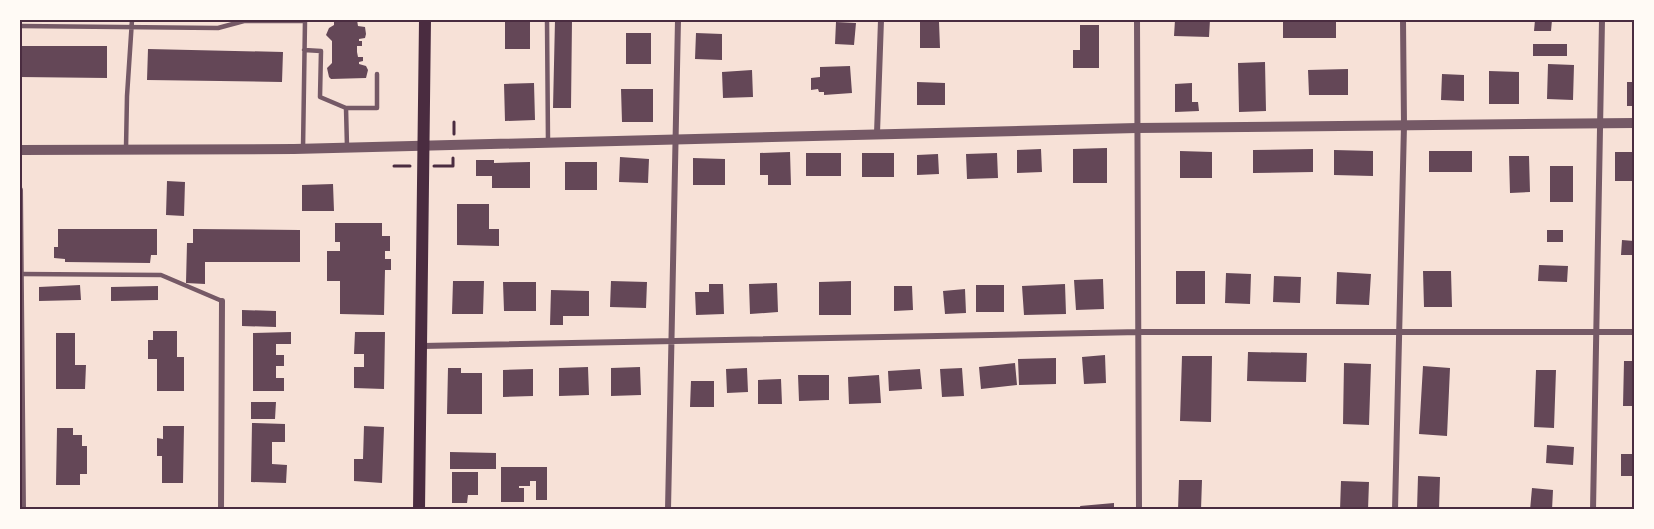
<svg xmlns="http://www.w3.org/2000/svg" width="1654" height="529" font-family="Roboto,sans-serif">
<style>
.building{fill:#644757}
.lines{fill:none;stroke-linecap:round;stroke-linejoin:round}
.path{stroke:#4a2c40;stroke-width:3}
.service{stroke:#755966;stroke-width:4.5}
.minor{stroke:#755966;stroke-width:6}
.tertiary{stroke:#755966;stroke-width:10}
.secondary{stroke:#4a2c40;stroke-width:12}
.neatline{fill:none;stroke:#4a2c40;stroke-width:2}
</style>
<rect width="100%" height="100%" fill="#f7e1d7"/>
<!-- building -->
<path class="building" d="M334,20H357L358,26L365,27L366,34L365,38L359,39V41H362V46H357V52L358,57H363V61L359,62V64L366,66L368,70L366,78L331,79L329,77L327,68L332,63V41L326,35L329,28L334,25Z
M505,20H530V49H505Z
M555,20H572L571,108H553Z
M1175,20H1210L1209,37L1174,36Z
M1283,20H1336V38H1283Z
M1535,20H1552L1551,31H1534Z
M836,22L856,23L854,45L835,44Z
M920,22H939L940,48H920Z
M1080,25H1099V68H1073V50H1080Z
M626,33H651V64H626Z
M696,33L722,34V60L695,59Z
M1533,44H1567V56H1533Z
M20,46H107V78L20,77Z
M148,49L283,52L282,82L147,80Z
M1265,62L1266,111L1239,112L1238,63Z
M1548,64L1574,65L1573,100L1547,99Z
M850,66L852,93L824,95V92H819L818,89L811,90V78L820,77V67Z
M1348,69V95H1309L1308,70Z
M752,70L753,97L723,98L722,72Z
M1489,71L1519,72V104H1489Z
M1442,74L1464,75V101L1441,100Z
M917,82L945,83V105H917Z
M1627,82H1634V106H1627Z
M534,83L535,120L505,121L504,84Z
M1192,83V102H1198L1199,111L1175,112V84Z
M621,89H653V122H622Z
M1107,148V183H1073V149Z
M1041,149L1042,172L1017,173V150Z
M1313,149V172L1253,173V150Z
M1334,150L1373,151V176L1334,175Z
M1180,151L1212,152V178H1180Z
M1429,151H1472V172H1429Z
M790,152L791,185H768V175H760V153Z
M1615,152H1634V181H1615Z
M806,153H841V176H806Z
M862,153H894V177H862Z
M997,153L998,178L967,179L966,154Z
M938,154L939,174L917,175V155Z
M1509,156H1529L1530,192L1510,193Z
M620,157L649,159L648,183L619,182Z
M693,158L725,159V185H693Z
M476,160H494V163L530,162V188H492V176H476Z
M565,162H597V190H565Z
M1550,166H1573V202H1550Z
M167,181L185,182L184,216L166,215Z
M333,184L334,211H302V185Z
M457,204H489V229H499V246L457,245Z
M335,223H382V236H390V251H385V259H391V270H385L384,315L340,314V281H327V251H340V242H335Z
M58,229H157V255H151L150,263L65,262V259L54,258V247H58Z
M193,229L300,230V262H205V284L186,283L187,243H193Z
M1547,230H1563V242H1547Z
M1622,240L1634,241V255H1621Z
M1539,265L1568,266L1567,282L1538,281Z
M1176,271H1205V304H1176Z
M1423,271H1451L1452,307H1424Z
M1337,272L1371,274L1369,305L1336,304Z
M1226,273L1251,274L1250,304L1225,303Z
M1274,276L1301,277L1300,303L1273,302Z
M1103,279L1104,309L1076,310L1074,280Z
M453,281H484L483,314H452Z
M611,281L647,282L646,308L610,307Z
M851,281V315H819V282Z
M503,282H536V311H504Z
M777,283L778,312L750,314L749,284Z
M709,284H723L724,314L696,315L695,292H709Z
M1065,284L1066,314L1024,315L1022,286Z
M80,285L81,300L39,301V287Z
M976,285H1004V312H976Z
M158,286V300L111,301V287Z
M894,286H912L913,310L894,311Z
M965,289L966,313L945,314L943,291Z
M551,290L589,291V316H563V325H550Z
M242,310L276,311V327L242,326Z
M153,331H177V357H184V391H157V359H148V340H153Z
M291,332V344H276V355H284V366H276V378H284V391H253V333Z
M355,332H385L384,389L354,388V367H364V354H354Z
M56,333H75V365H86L85,389H56Z
M1248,352L1307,353L1306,382L1247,381Z
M1105,355L1106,383L1084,384L1082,357Z
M1182,356H1212L1211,422L1180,421Z
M1056,358V384L1019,385L1018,359Z
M1624,361H1634V406H1623Z
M1015,363L1017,385L981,389L979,367Z
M1344,363L1371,364L1369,425L1343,424Z
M1423,366L1450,368L1447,436L1419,434Z
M588,367L589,395L559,396V368Z
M640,367L641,395L611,396V368Z
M448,368H461V373H482V414H447Z
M747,368L748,392L727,393L726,369Z
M962,368L964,396L942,397L940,369Z
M533,369V396L503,397V370Z
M920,369L922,389L889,391L888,371Z
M1536,370H1556L1554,428L1534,427Z
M798,375H829V400L799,401Z
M879,375L881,403L849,404L848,377Z
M781,379L782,404H758V380Z
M691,381H714V407H690Z
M251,402H276L275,419H251Z
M252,423L285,424V442H272V464L287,465L286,483L251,482Z
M163,426H184L183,483H162V456H157V438L163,439Z
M364,426L384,427L382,483L354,481V459H363Z
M57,428H73V435H82V446H87V474H80V485H56Z
M1547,445L1574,447L1573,465L1546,463Z
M450,452L496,453V469H450Z
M1621,454H1634V476H1621Z
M501,467H547V500H536V481H530V486H519V488H524V502H501Z
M452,472H478V495H468L467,503H452Z
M1418,476L1440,477L1439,510H1417Z
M1179,480H1202L1201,510H1178Z
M1341,481L1369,482L1368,510H1340Z
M1532,488L1553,490L1552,510H1530Z
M1114,503V510H1081L1080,506Z"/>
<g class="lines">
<!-- path -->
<path class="path" d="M454,134V122
M394,166H410
M434,166H453V158"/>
<!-- service -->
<path class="service" d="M547,20L548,142
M20,26L218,28L244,21H305L303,149
M304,50L321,51L320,97L346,108
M347,147L346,108H377V74
M126,148L127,96L132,20
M21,274L161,275L222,301"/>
<!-- minor -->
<path class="minor" d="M1137,20L1139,510
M877,133L881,20
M20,190L23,510
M422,346L1140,332H1634
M221,510L222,301
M668,510L678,20
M1395,510L1404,125L1403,20
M1593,510L1602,20"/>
<!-- tertiary -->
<path class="tertiary" d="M20,150L294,149L1137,128L1634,123"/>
<!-- secondary -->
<path class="secondary" d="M419,510L425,20"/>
</g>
<!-- border -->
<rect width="1654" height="529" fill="none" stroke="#fffaf5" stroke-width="42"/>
<rect x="21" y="21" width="1612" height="487" class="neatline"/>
</svg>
